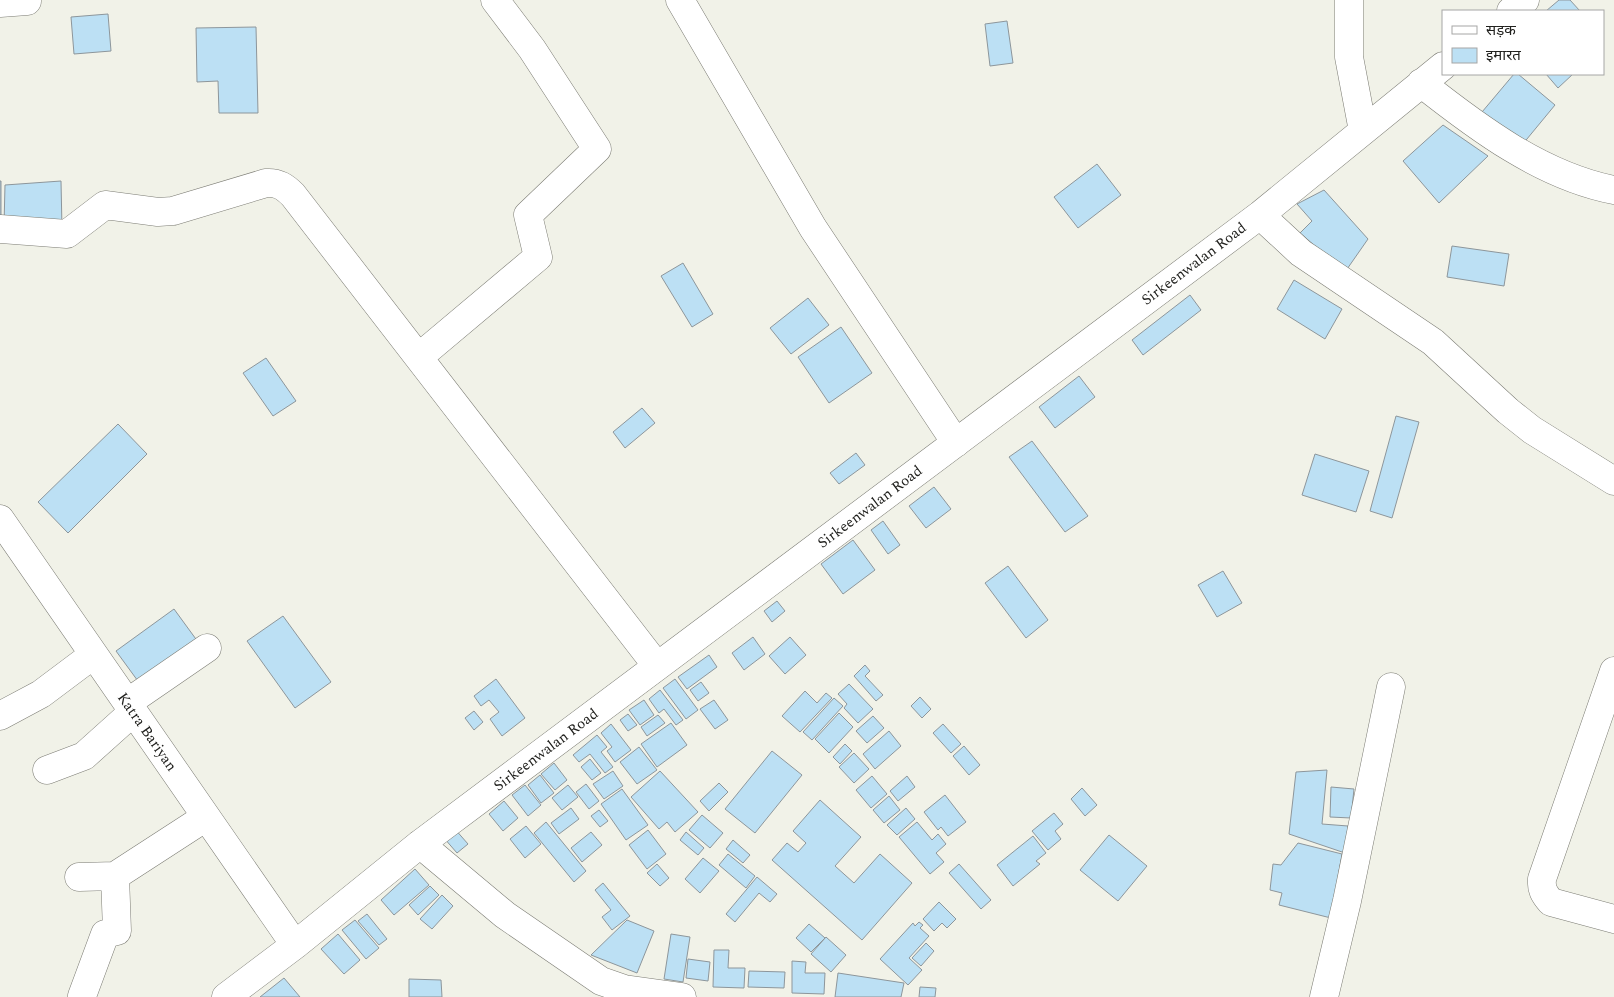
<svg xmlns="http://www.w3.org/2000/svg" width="1614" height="997" font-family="Spectral,'Noto Sans Devanagari',serif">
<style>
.building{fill:#bce0f4;stroke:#8d969b}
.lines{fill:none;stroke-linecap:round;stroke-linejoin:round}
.minor-casing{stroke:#7c7c74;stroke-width:29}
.minor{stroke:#fff;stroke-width:28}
.labels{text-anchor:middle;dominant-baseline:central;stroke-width:4.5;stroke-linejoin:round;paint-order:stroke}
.street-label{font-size:15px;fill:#21211e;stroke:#fff}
</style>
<rect width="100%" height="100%" fill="#f1f2e8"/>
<!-- building -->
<path class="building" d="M1559,0H1570L1580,11H1546Z
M108,14L111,51L74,54L71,17Z
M1007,21L1013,63L990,66L985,24Z
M256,27L258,113H219L218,81L197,82L196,28Z
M1514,74H1518L1555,105L1522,145L1482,112Z
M1546,74H1573L1558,88Z
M1443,125L1488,156L1439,203L1403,161Z
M1097,164L1121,195L1078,228L1054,197Z
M0,181H1V223H0Z
M61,181L62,229L4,226L5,185Z
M1324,190L1368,239L1345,272L1300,233L1312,221L1297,204Z
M1452,246L1509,254L1504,286L1447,277Z
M683,263L713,314L692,327L661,276Z
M1294,280L1342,309L1325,339L1277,309Z
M1190,295L1201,310L1143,355L1132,340Z
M808,298L829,325L791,354L770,328Z
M841,327L872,373L829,403L798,357Z
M266,358L296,401L273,416L243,373Z
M1079,376L1095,397L1055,428L1039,407Z
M642,408L655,423L625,448L613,432Z
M1396,416L1419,422L1392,518L1370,511Z
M118,424L147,454L68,533L38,502Z
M1032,441L1088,516L1065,532L1009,457Z
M856,453L865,465L839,484L830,473Z
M1315,454L1369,471L1356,512L1302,495Z
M934,487L951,509L926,528L909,506Z
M883,521L900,545L888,554L871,530Z
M853,540L875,570L843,594L821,564Z
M1008,566L1048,620L1026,638L985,583Z
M1223,571L1242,603L1217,617L1198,585Z
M777,601L785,611L772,622L764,611Z
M174,609L201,646L143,688L116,651Z
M283,616L331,682L295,708L247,641Z
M753,637L765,654L744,670L732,653Z
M790,637L806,655L785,674L769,656Z
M709,655L717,667L687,689L678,677Z
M865,665L870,671L865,676L883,695L876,701L854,676Z
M496,679L525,718L502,736L490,719L499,712L489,700L481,706L474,696Z
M675,679L698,710L686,719L663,688Z
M701,682L709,693L698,701L690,690Z
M849,684L873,709L858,723L844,708L847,704L838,694Z
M660,690L683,720L676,725L664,709L659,713L649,699Z
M805,691L817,703L826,693L832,698L800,732L782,716Z
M920,697L931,709L922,718L911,706Z
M834,698L843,706L812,740L803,732Z
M644,700L654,715L640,725L629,710Z
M714,700L728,720L715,729L700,709Z
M474,711L483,722L474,730L465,718Z
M839,713L853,727L829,753L815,739Z
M628,714L637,725L628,731L620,720Z
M658,715L665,723L647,736L641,727Z
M873,716L884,728L867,743L856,731Z
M671,723L687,745L657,767L641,744Z
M611,724L631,750L615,762L607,751L612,747L601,733Z
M943,724L961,744L951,753L933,733Z
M889,731L901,746L875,769L863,754Z
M597,735L607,747L601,752L613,767L605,773L590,754L579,762L573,755Z
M845,744L852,751L840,764L833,757Z
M964,746L980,765L969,775L953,756Z
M639,747L657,770L637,784L620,762Z
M772,751L802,775L755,833L725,809Z
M854,753L869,769L854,783L839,767Z
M590,759L601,773L592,780L581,767Z
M554,763L567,780L555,790L541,774Z
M1327,770L1322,824L1348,826L1345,853L1289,834L1296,772Z
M613,771L623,786L604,799L593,784Z
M660,771L698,812L675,832L667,822L659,829L631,797Z
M540,775L554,793L541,803L528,785Z
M872,776L887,794L871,808L856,790Z
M907,776L915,787L898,801L890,791Z
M719,783L728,792L709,811L700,801Z
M586,784L599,801L589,809L576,792Z
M525,785L541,805L528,816L512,795Z
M568,785L578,797L562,810L552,798Z
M1331,787L1354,789L1351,818L1330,817Z
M1082,788L1097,805L1085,816L1071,799Z
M622,789L648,825L626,840L601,804Z
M945,795L966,822L948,836L941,827L938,830L924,812Z
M889,796L900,810L884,823L873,810Z
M820,800L861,837L835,866L854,883L880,854L912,883L862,940L772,860L787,843L798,852L806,843L793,831Z
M504,801L518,818L503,831L489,814Z
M571,808L579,819L559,834L551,823Z
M906,808L915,819L897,835L887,825Z
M599,810L608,821L600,827L591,816Z
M1054,813L1063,824L1055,831L1061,839L1048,850L1032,831Z
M702,815L723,833L710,848L689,830Z
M546,822L586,871L574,882L534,833Z
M917,822L932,840L938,834L946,844L936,853L944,862L930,874L899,837Z
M526,826L541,844L525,858L510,839Z
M454,828L468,844L457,853L444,838Z
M648,830L666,854L647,869L629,845Z
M591,832L602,845L582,862L571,848Z
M686,832L704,848L698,855L680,840Z
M1109,835L1147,866L1118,901L1080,870Z
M1033,836L1046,853L1036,861L1040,864L1013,886L997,865Z
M733,840L750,855L743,863L726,849Z
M1298,843L1342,854L1331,918L1279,905L1282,893L1270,890L1273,864L1281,865Z
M728,854L755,876L746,888L719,865Z
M703,858L719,871L700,893L685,879Z
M657,864L669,878L660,886L647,873Z
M959,864L991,900L981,909L949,873Z
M415,869L429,885L394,915L381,900Z
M757,877L777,894L770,902L759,893L735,922L726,914Z
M603,883L630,916L612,930L602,917L611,910L595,890Z
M430,886L439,895L418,915L409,905Z
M442,895L453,906L432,929L420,919Z
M939,902L956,919L947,928L942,923L934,931L923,919Z
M367,914L387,939L379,945L358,921Z
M355,920L379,948L366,959L342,930Z
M627,920L654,931L637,973L591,955Z
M919,922L923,925L920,928L929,936L909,958L922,970L908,985L880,959L913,923L915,926Z
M809,924L825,938L811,952L796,938Z
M338,934L360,960L344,974L321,949Z
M671,934L690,937L683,982L664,979Z
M826,937L846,955L831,972L811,954Z
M926,943L934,951L921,966L912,958Z
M714,950H729L728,968H745L744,988L713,987Z
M688,959L710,962L708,981L686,978Z
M792,961L806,962L805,973H825L824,994L792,993Z
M749,971L785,972L784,988L748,987Z
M838,973L904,983L901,997H835Z
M284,978L300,997H260Z
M409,979L441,980L442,997H409Z
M920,987L936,988L935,997H919Z"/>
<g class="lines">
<defs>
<path id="minor" d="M680,0L813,228L956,443
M1349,0V57L1363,131
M0,3L27,1
M1511,11L1525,0
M1421,83C1478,128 1542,176 1614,190
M1260,215L1301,253L1433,342L1508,411L1532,430L1614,481
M0,229L67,234L105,205L158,212L173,211L266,183C278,182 285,187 293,195L657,666
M419,357L538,257L528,215L597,149L532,49L495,0
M0,519L295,945
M1614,671L1542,879C1541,889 1544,894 1551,902L1614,919
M127,703L207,648
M0,716L41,694L93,655
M47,770L84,756L133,712
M420,844L505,915L601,981L624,989L682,997
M79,877L115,876
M82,996L105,934L117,931L115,876L206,817
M226,997L295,945L420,844L1260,215L1443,66
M1324,997L1347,901L1391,687"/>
</defs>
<!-- minor casing -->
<use href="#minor" class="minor-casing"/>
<!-- minor -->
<use href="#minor" class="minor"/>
</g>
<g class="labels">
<!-- street labels -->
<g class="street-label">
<text transform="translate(1194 264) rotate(-37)">Sirkeenwalan Road</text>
<text transform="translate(870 507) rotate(-37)">Sirkeenwalan Road</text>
<text transform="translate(147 732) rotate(55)">Katra Bariyan</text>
<text transform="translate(546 750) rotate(-37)">Sirkeenwalan Road</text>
</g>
</g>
<!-- legend -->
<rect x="1442" y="10" width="162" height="65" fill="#ffffff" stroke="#a6a6a5"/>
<rect x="1452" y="26" width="25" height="8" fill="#ffffff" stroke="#a6a6a5"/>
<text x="1486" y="35" font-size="15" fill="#21211e">सड़क</text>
<rect x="1452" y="48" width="25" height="15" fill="#bce0f4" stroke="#a6a6a5"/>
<text x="1486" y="60" font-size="15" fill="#21211e">इमारत</text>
</svg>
